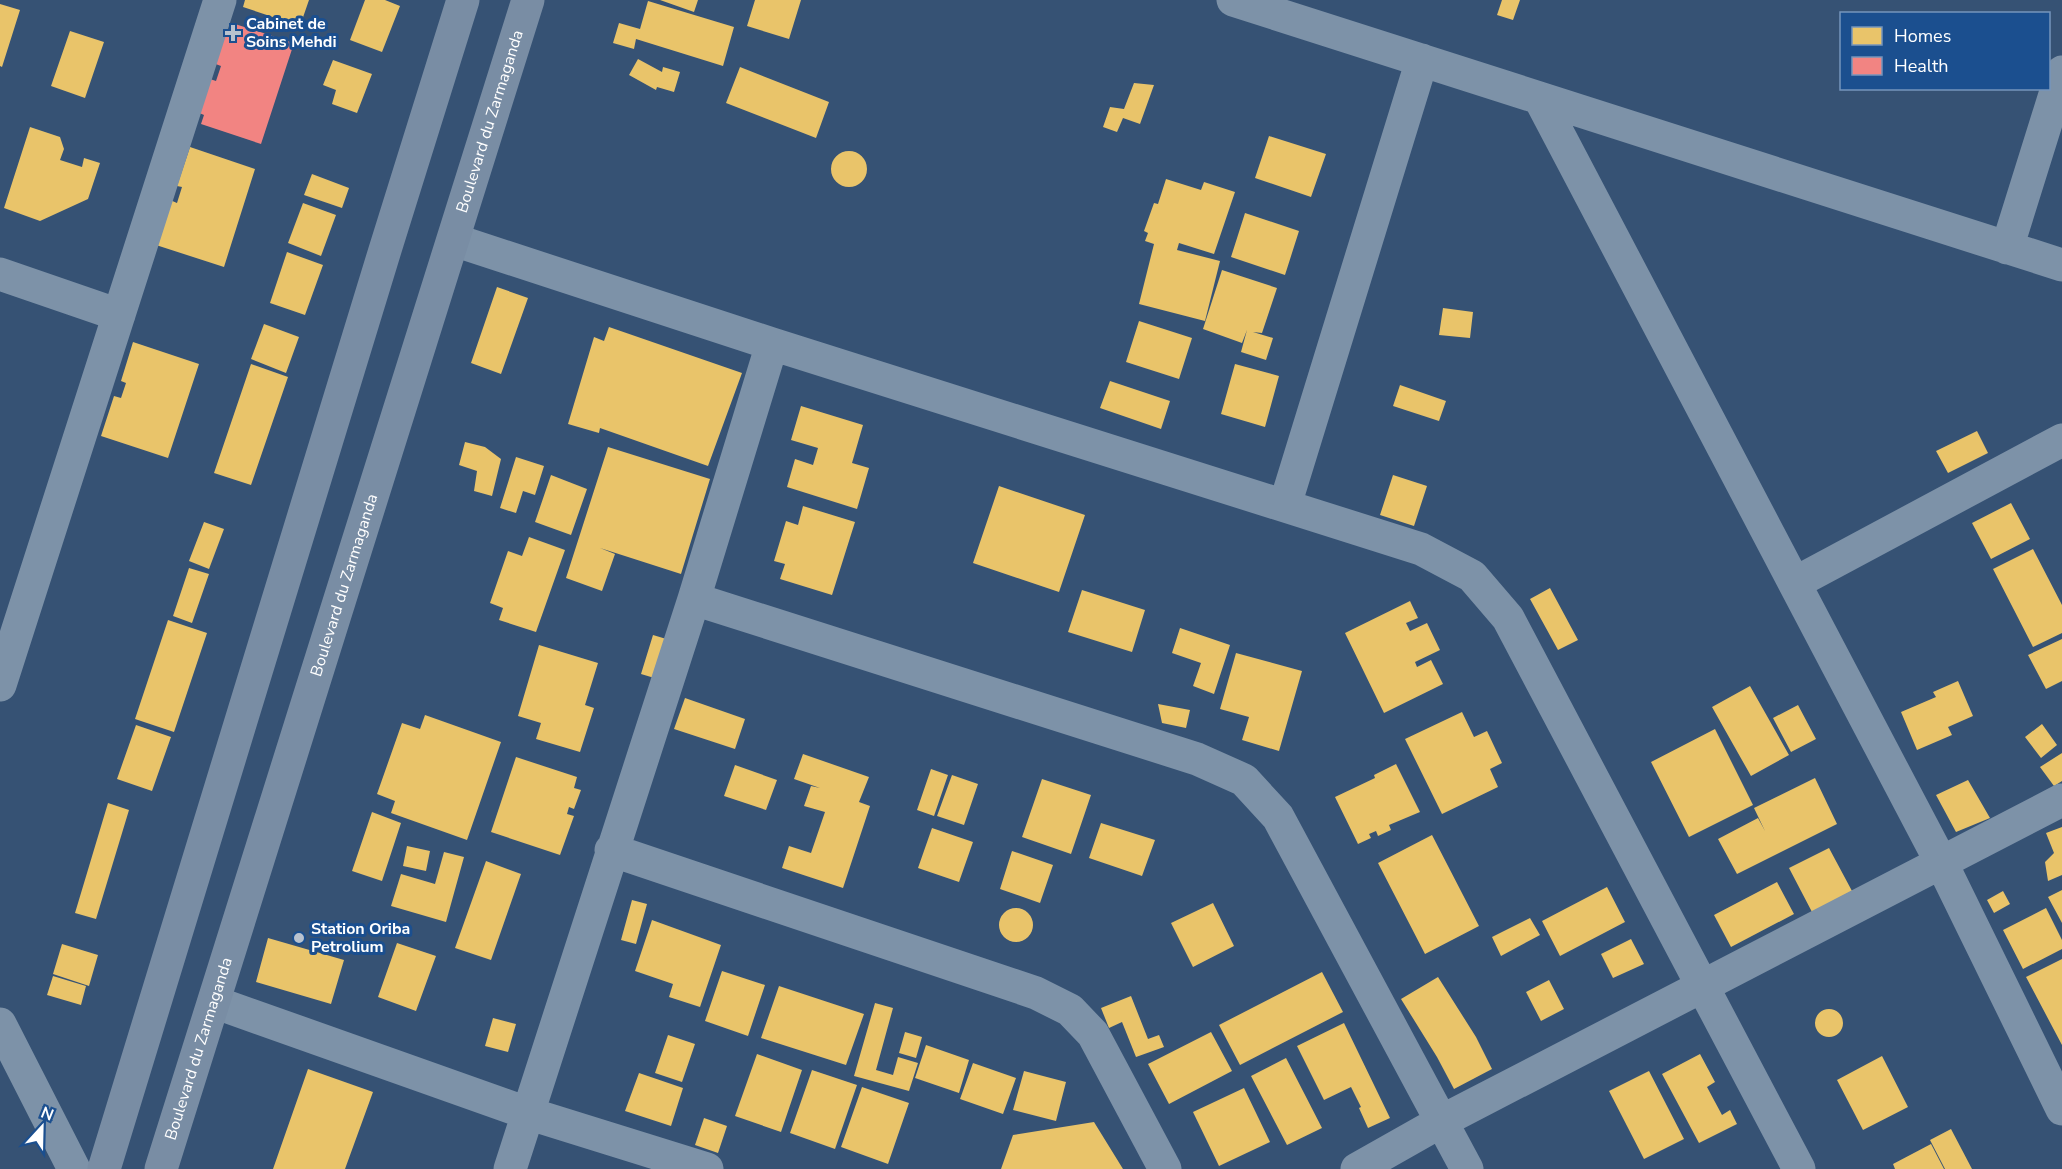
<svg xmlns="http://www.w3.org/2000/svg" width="2062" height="1169" font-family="'Nunito Sans',sans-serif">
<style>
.homes{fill:#e9c46a}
.health{fill:#f28482}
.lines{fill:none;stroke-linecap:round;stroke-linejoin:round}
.street{stroke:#7d92a8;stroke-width:33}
.secondary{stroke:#798da4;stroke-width:33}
.poi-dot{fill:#b9c2ce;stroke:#1b4f8f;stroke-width:2}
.labels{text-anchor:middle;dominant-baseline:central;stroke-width:6;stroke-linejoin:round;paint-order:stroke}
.poi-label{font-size:16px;font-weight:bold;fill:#fff;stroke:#1b4f8f;text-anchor:start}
.street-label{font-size:16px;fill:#fff;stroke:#1b4f8f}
</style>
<rect width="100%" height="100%" fill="#365274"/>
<!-- homes -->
<path class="homes" d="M245,0H309L300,26L243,7Z
M365,0H385L400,6L382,52L350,40Z
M660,0H698L694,12Z
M755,0H801L789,39L747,26Z
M1502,0H1520L1513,20L1497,15Z
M648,1L734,27L723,66L636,39L634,49L613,43L619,23L640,29Z
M0,4L20,10L2,67L0,66Z
M70,31L104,42L85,98L51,86Z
M638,59L662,72L663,67L680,72L674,92L657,87L656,90L629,75Z
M333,60L372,74L357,113L332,104L336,90L323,85Z
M740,67L829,102L816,138L726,103Z
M1134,83L1154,85L1140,124L1123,118L1117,132L1103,127L1110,107L1124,109Z
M30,127L60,137L64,149L60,160L82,167L84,158L100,163L88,199L40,221L4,208Z
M1269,136L1326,154L1311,197L1255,178Z
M190,147L255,169L224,267L156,245L170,200L177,203L182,187L177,186Z
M831 169a18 18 0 1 1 36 0a18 18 0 1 1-36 0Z
M312,174L349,188L342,208L304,195Z
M1166,179L1201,190L1204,182L1235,192L1214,254L1179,243L1177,250L1220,261L1205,321L1139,304L1154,244L1145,241L1148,233L1144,231L1154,203L1158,204Z
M303,203L336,215L321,256L288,243Z
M1245,213L1299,231L1285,275L1231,257Z
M287,252L323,265L305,315L270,303Z
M1222,270L1277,288L1262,333L1253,332L1273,338L1266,360L1241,352L1247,330L1242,343L1203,329Z
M497,287L528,298L501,374L471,363Z
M1443,308L1473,312L1470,338L1439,335Z
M1139,321L1192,338L1179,379L1126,362Z
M264,324L299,337L286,373L251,359Z
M609,327L742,373L708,466L600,428L599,433L568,424L594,337L604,341Z
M133,342L199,364L168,458L101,436L114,396L121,398L126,383L121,381Z
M251,364L288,377L251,485L214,473Z
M1235,364L1279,376L1265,427L1221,414Z
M1110,381L1170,401L1161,429L1100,408Z
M1400,385L1446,401L1439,421L1393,406Z
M801,406L863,425L852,463L869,468L857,509L787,487L795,459L813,465L818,448L791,440Z
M1977,431L1988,453L1948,473L1936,451Z
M465,442L485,447L501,459L492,496L474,491L477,471L459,465Z
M608,447L710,479L681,574L600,548L615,554L602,591L566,578Z
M516,457L544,466L535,495L523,491L516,513L500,508Z
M551,475L587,489L571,535L535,522Z
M1393,475L1427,486L1414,526L1380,515Z
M999,486L1085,515L1059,592L973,563Z
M2011,503L2030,539L1991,559L1972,523Z
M803,506L855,522L832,595L780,579L785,564L774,561L786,521L798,525Z
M204,522L224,529L209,569L189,561Z
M529,537L565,550L536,632L499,620L503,608L490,603L508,551L522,556Z
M2033,549L2062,605V633L2033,647L1993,569Z
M189,568L209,574L192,623L173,616Z
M1550,588L1578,640L1558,650L1530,599Z
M1082,590L1145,610L1132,652L1068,632Z
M1410,601L1418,618L1406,623L1410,631L1427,623L1440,650L1415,662L1417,667L1431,660L1443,684L1384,713L1345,633Z
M168,620L207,633L174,732L135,719Z
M1180,628L1230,645L1214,694L1193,686L1201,663L1172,653Z
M653,635L673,641L661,680L641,674Z
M2062,639V681L2046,689L2028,655Z
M539,645L598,663L585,705L594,708L580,752L536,739L541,723L518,716Z
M1236,653L1302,671L1279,751L1242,740L1249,717L1220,709Z
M1958,681L1973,716L1948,727L1952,735L1917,750L1901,712L1936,697L1933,692Z
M1750,686L1789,755L1751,776L1712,707Z
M685,698L745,719L735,749L674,729Z
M1158,704L1190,710L1186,728L1162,723Z
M1798,705L1816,739L1791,752L1773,718Z
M1462,712L1474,737L1487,731L1502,763L1490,769L1498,787L1442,814L1405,739Z
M425,715L501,742L467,840L391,813L395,801L377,794L402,723L420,729Z
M2042,724L2057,745L2041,758L2025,737Z
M136,725L171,737L152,791L117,779Z
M1715,729L1753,805L1689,837L1651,762Z
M2062,753V781L2054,786L2040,767Z
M803,754L869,777L859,802L870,806L843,888L782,868L789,846L811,853L825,812L804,806L811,786L820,788L794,779Z
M516,757L577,777L574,788L581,790L574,809L569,807L567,814L574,816L560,855L491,832Z
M1396,764L1420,812L1389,825L1391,830L1378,836L1376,831L1369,834L1371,838L1358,844L1335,797L1375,778L1374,775Z
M735,765L777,780L766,810L724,796Z
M931,769L948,775L934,816L917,810Z
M952,775L978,784L964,825L937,816Z
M1815,778L1837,824L1737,874L1718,839L1758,818L1765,831L1754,808Z
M1042,779L1091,795L1071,854L1022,837Z
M1968,780L1990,818L1956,832L1936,795Z
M108,803L129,810L96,919L75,913Z
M372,812L401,823L382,881L352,871Z
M1101,823L1155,840L1142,876L1089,858Z
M2062,827V875L2048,881L2045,862L2054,853L2046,833Z
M932,828L973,842L959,882L918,868Z
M1432,835L1479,926L1425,954L1378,863Z
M407,846L430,851L426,871L403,866Z
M1829,848L1852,891L1812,912L1789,868Z
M1012,851L1053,865L1040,903L1000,889Z
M444,852L464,857L446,922L391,906L401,874L435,884Z
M486,861L521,874L491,960L455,948Z
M1777,882L1794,914L1731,947L1714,915Z
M1607,887L1625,922L1560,956L1542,921Z
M2062,890V923L2048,897Z
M2003,891L2010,904L1994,913L1987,900Z
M632,900L647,904L636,944L621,940Z
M1213,903L1234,946L1193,967L1171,923Z
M2046,908L2062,940V949L2023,969L2003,930Z
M999 925a17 17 0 1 1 34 0a17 17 0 1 1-34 0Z
M1530,918L1540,935L1501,956L1492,937Z
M652,920L721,945L700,1007L669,997L673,984L635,971Z
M268,938L344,960L331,1004L256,982Z
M1631,939L1644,964L1613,978L1601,954Z
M397,943L436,956L416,1011L378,997Z
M62,944L98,955L89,986L53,974Z
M2062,959V1045L2026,977Z
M722,971L765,985L748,1036L705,1021Z
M1322,972L1343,1012L1240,1065L1219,1025Z
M53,976L86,986L81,1005L47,995Z
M1438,977L1476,1037L1492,1069L1454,1089L1437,1057L1401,999Z
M1549,980L1564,1009L1541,1021L1526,992Z
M779,986L864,1014L846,1065L761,1038Z
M1131,996L1148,1039L1159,1035L1164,1047L1136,1057L1122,1022L1109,1028L1101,1008Z
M875,1003L893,1008L876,1070L893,1075L898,1057L918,1063L909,1091L854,1076Z
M1815 1023a14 14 0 1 1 28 0a14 14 0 1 1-28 0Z
M493,1018L516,1024L508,1052L485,1046Z
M1344,1023L1390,1118L1368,1128L1359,1108L1361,1107L1351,1087L1324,1100L1297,1046Z
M905,1032L922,1037L916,1058L899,1053Z
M1211,1032L1232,1071L1169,1104L1148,1064Z
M668,1035L695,1044L682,1082L655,1073Z
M926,1045L969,1060L959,1093L915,1078Z
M757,1054L802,1070L781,1132L735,1116Z
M1700,1054L1715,1082L1707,1087L1722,1115L1730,1110L1737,1124L1699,1143L1662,1074Z
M1882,1056L1908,1107L1863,1130L1837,1080Z
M1286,1058L1322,1128L1287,1145L1251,1076Z
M973,1063L1016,1078L1003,1114L960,1099Z
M308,1069L373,1092L345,1169H273Z
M812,1070L857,1085L835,1149L790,1133Z
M1024,1071L1066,1082L1056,1121L1013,1110Z
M1649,1071L1684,1139L1644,1159L1609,1091Z
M639,1073L683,1088L671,1126L625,1111Z
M862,1087L909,1103L888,1164L841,1147Z
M1244,1088L1270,1142L1219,1166L1193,1112Z
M704,1118L727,1126L718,1153L695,1145Z
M1094,1122L1123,1169H1001L1013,1135Z
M1951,1129L1972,1169H1945L1930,1140Z
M1931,1144L1944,1169H1895L1893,1164Z"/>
<!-- health -->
<path class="health" d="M235,24L294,43L261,144L201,124L204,115L197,112L207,78L216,81L221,66L213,63L224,30L232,32Z"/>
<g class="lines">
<!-- street -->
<path class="street" d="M1233,0L2062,265
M1540,99L1942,864L2062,1109
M454,240L772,344L1421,549L1472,576L1508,618L1799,1169
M2007,248L2062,72
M0,274L119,315
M1285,505L1422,60
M1795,583L2062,440
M694,599L1197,759L1244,780L1278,817L1467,1169
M0,685L220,0
M611,850L1036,993L1070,1010L1093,1034L1165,1169
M214,1002L527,1113L707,1169
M0,1024L74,1169
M510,1169L694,599L772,344
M1357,1169L1442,1121L2062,800"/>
<!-- secondary -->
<g class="secondary">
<path d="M104,1169L385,250L463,0"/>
<path id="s1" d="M161,1169L528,0"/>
</g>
</g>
<!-- markers -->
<g class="poi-dot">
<path d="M230 24h6v6h6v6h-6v6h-6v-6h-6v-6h6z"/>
<circle cx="299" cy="938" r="6"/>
</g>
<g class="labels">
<!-- poi labels -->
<g class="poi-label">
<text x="246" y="24">Cabinet de<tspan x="246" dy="18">Soins Mehdi</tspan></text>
<text x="311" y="929">Station Oriba<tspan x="311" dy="18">Petrolium</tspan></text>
</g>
<!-- street labels -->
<g class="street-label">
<text stroke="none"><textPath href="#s1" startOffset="1098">Boulevard du Zarmaganda</textPath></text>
<text stroke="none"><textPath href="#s1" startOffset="612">Boulevard du Zarmaganda</textPath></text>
<text stroke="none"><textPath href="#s1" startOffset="126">Boulevard du Zarmaganda</textPath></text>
</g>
</g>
<!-- legend -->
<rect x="1840" y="12" width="210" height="78" fill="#1b4f8f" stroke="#7695bc" stroke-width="1.5"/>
<rect x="1852" y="27" width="30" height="18" fill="#e9c46a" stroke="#7695bc" stroke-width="1.5"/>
<text x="1894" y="42" font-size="18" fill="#ffffff">Homes</text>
<rect x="1852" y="57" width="30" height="18" fill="#f28482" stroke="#7695bc" stroke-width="1.5"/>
<text x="1894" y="72" font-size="18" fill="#ffffff">Health</text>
<!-- north arrow -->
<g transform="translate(42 1127) rotate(22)" stroke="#1b4f8f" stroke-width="4.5" paint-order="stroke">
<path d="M0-4.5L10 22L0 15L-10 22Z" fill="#ffffff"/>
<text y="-9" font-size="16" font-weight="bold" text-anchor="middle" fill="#ffffff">N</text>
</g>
</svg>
